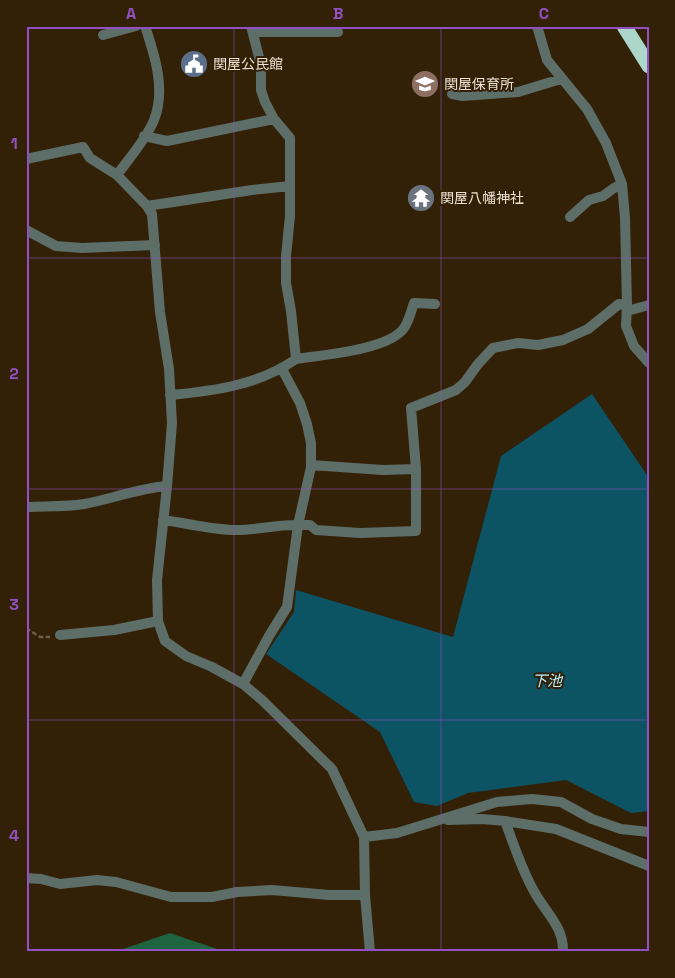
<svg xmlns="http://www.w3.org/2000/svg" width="675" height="978" font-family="'Space Grotesk','Noto Sans JP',sans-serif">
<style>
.forest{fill:#1d643f}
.water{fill:#0c5364}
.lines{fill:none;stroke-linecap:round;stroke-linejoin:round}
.path{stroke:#70604b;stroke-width:2.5;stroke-dasharray:5 2.5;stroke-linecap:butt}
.street{stroke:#5d6e69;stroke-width:10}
.highway{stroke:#acd6ca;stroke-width:15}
.grid{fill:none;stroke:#9250c3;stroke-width:1;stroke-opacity:0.55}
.labels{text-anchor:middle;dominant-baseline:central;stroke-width:4;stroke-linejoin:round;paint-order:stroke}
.poi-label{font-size:14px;fill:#ece0d2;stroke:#322007;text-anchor:start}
.water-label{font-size:15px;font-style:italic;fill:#b9eeff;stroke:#322007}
.neatline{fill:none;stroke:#9250c3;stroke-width:2}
.grid-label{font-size:16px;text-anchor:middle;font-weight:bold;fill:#9250c3}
</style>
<rect width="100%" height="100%" fill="#322007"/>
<!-- forest -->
<path class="forest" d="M170,933L226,952H114Z"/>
<!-- water -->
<path class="water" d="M592,394L649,478V811L631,813L566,780L468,793L437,806L414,802L380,732L266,654L294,612L296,590L453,637L501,456Z"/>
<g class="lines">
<!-- path -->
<path class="path" d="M26,628L40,637H50"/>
<!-- street -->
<path class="street" d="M145,26C155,56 166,90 154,120C147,138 128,160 117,175L147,206L152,214L160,312L169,369L172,423L167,486L157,580L158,621L165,641L186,656L212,667L243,684L262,700L332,769L364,837L365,895L370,952
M251,26L261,65V90L265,102L274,119
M537,26L547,60L587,109L606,143L622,184L625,218L627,305L626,326L634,346L649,363
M253,32H338
M103,35L136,26
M452,94L463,96L518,92L561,79
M144,136L167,141L274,119L290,138V186
M26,159L83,147L90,158L117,175
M147,206L252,190L290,186V216L286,256V283L291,311L296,359C259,385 214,391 170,395
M570,217L589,200L603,196L614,188L622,184
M26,230L56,246L82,248L155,245
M627,311L649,305
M296,359C322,355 389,350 404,328C409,321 411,311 414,303L435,304
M311,465L383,470L416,469
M26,507C45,506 65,507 84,504C112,499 139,488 167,486
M163,520C186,523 209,529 232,530C255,531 276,524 298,525L311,467V443L307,424L300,403L282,369
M60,635L114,630L158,621
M243,684L269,636L287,607L298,525H310L316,530L360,533L416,531V469L411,408L456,390L465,382L478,364L493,348L518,343L538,345L563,340L588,329L619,304L627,305
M448,820L482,819L505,821L556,829L649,866
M505,821C514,845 522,871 535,893C546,913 564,927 563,952
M364,837L397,833L497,802L532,799L561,802L592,819L621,829L649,832
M26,878L41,879L60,884L97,880L116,882L171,897H212L237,892L272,890L329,895H365"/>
<!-- highway -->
<path class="highway" d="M624,26L649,66"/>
</g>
<!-- grid -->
<path class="grid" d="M234,26V952M441,26V952M26,258H649M26,489H649M26,720H649"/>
<!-- icons -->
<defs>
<symbol id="civic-disc" viewBox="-11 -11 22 22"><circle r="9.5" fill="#5c6f8a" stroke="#322007"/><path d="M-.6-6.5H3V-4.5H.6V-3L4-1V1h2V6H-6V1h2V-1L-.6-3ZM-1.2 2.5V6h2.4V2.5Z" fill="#fff"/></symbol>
<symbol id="school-disc" viewBox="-11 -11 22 22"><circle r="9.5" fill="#8d6e63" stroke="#322007"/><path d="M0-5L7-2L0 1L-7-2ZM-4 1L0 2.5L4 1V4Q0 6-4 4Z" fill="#fff"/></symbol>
<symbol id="temple-disc" viewBox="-11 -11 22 22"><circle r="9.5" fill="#6b7280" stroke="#322007"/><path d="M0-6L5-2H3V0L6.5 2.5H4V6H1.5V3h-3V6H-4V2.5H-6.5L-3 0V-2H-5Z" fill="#fff"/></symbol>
</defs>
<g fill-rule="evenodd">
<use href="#civic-disc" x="178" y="48" width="32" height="32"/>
<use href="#school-disc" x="409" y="68" width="32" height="32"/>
<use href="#temple-disc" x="405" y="182" width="32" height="32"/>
</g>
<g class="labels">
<!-- poi labels -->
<g class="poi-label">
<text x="213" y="64">関屋公民館</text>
<text x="444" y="84">関屋保育所</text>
<text x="440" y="198">関屋八幡神社</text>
</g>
<!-- water labels -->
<g class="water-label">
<text x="547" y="680">下池</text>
</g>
</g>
<!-- border -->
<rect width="675" height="978" fill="none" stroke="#322007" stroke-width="55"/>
<rect x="28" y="28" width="620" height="922" class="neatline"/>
<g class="grid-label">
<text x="131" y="19">A</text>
<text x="338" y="19">B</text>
<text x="544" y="19">C</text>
<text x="14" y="149">1</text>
<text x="14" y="379">2</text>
<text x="14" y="610">3</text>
<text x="14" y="841">4</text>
</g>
</svg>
